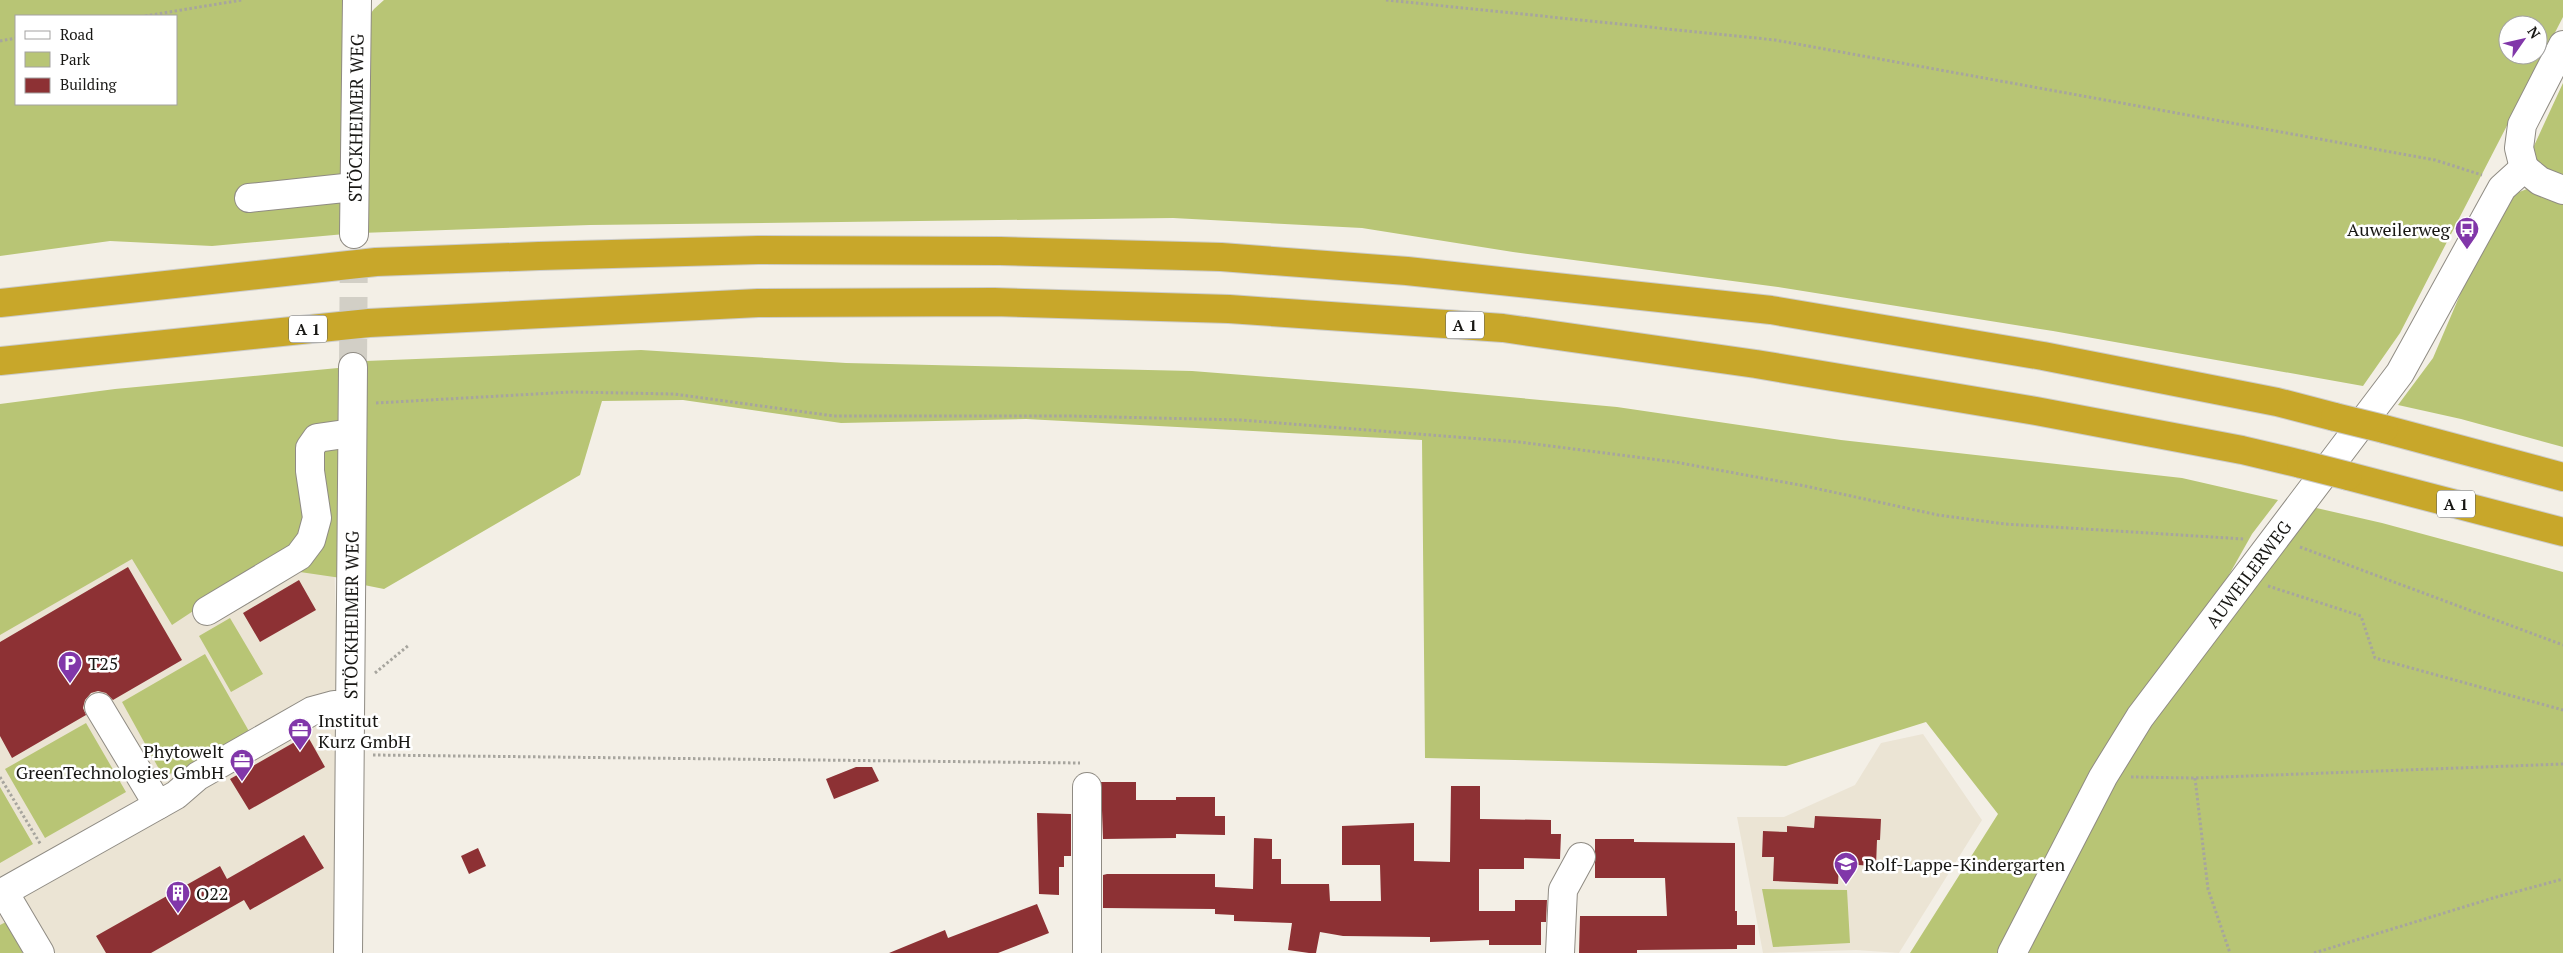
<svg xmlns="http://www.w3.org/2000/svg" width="2563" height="953" font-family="'PT Serif',serif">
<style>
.built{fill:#ebe4d4}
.green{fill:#b8c575;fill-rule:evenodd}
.building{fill:#8d3134}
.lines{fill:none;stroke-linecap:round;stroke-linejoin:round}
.minor-tunnel{stroke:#d2cfc6;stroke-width:28;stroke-dasharray:28 14;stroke-linecap:butt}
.minor-casing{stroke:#8f8b83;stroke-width:30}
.highway-casing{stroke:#cccccb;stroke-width:30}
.path{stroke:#a7a59e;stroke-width:3;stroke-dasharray:2.5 2.5;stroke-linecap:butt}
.minor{stroke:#fff;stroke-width:28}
.highway{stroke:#c8a72a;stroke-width:28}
.highway-bridge-casing{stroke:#cccccb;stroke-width:30;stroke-linecap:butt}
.highway-bridge{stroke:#c8a72a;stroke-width:28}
.labels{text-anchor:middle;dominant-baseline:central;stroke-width:5;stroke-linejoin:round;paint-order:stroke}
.shield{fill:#fff;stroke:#5d5d5a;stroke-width:1}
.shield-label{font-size:16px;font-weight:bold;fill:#181714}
.street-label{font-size:18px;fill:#181714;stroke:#fff}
.poi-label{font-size:18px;fill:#181714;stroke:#fff;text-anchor:start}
</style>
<rect width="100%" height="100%" fill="#f3efe6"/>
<!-- built -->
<path class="built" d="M0,483L332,495L338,683L336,953H0Z
M1923,734L1982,820L1899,953L1856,950L1763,953L1737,817H1784L1855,785L1881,743Z"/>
<!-- green -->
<path class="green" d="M0,0H346L345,234L212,246L110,241L0,256ZM16,16H176V104H16Z
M384,0H2563V17L2400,333L2363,386L2053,331L1778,287L1513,252L1362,228L1173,218L590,225L360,233L366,20L374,9ZM2508,25H2538V55H2508Z
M2563,83V178C2547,172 2536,166 2533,148Z
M2527,189L2563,202V447L2461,419L2398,405L2433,358L2501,199Z
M641,350L846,363L1192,371L1422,389L1617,407L1841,440L2182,478L2278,500L2252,534L2216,598L2114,733L2001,949L1997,953H1910L1998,814L1926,722L1786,766L1425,758L1422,440L1026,419L841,423L683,400L602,401L580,475L384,589L364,585L366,361Z
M338,368L341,578L300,572L236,577L225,590L172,625L132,559L0,635V404L115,389Z
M2312,507L2382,523L2563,572V953H2028L2132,746Z
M230,618L263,674L231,692L199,636Z
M205,654L250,733L176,773L167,774L159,769L122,702Z
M86,723L126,792L45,838L5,769Z
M0,787L33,844L0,863Z
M1762,889L1847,890L1850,943L1773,947Z
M8,921L24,951L22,953H0V925Z"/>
<!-- building -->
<path class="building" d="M128,567L182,660L113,700L106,693L98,691L91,693L85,700L83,708L86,715L12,758L0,736V642Z
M299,580L316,610L260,642L243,613Z
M307,735L325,767L249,810L230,779Z
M856,767H872L879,781L834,799L826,779Z
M1101,782H1136V800H1176V797H1215V816H1225V835L1176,834V838L1103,839Z
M1451,786H1480V819L1551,820V834H1561L1560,859L1524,858V869H1479V911H1515V900H1547L1546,922H1541V945H1489V940L1430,942V937L1343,936L1320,932L1316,953H1309L1288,950L1292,923L1234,921V915L1215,914V909L1103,908V875L1107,874H1215V887L1253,889L1254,838L1272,839V859H1281V884H1329L1330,901H1381L1380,865H1342V826L1414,823V861L1450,862Z
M1037,813L1071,814V856H1064V867H1059V895L1039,894Z
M1815,816L1881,819L1880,840H1877L1876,866L1839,864L1838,884L1773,881L1774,857H1762L1763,831L1787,832V826L1814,828Z
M304,835L324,868L250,910L244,900L151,953H106L96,936L220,866L227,879Z
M1595,839H1634V842L1735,843V911H1737V925H1755V945H1737V949L1637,950V953H1579L1580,916H1667L1665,878H1595Z
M478,848L486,866L469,874L461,856Z
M1037,904L1049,933L998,953H889L945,930L948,938Z"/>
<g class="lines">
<!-- minor-tunnel -->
<path class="minor-tunnel" d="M353,367L354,234"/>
<defs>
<g id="minor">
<path d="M2524,168L2519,148L2522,125L2563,45"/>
<path d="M2524,168L2540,181L2563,190"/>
<path d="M249,198L354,187"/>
<path id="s1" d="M354,234L357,0"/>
<path d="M207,611L299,556L311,540L317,518L310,471V448L317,438L352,433"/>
<path d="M99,707L158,805"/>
<path d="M4,892L40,953"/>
<path d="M0,894L176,795L198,776L312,711L334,705L349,706"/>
<path id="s2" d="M348,953L353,367"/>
<path d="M1087,953V787"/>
<path d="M1560,953L1563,890L1581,857"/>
<path id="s3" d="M2012,953L2103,777L2140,717L2400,373L2502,188L2524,168"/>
</g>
<path id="highway" d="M0,303L376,262L539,256L758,250L1000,251L1221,257L1407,271L1771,310L2043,356L2277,402L2335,417
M0,361L369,323L758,303L994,302L1229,309L1503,328L1756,364L2036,411L2242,450L2301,464
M2384,429L2563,477
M2348,476L2563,532"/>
</defs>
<!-- minor casing -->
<use href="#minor" class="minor-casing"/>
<!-- highway casing -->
<use href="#highway" class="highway-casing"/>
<!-- path -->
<path class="path" d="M1386,0L1775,40L2435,160L2482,175
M145,16L242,0
M0,41L16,38
M376,403L571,392L674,394L834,416H1070L1241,420L1519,442L1675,462L1805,486L1938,515L2005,524L2244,539
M2300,547L2563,645
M2268,586L2361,616L2375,658L2563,710
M375,673L409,645
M373,755L1080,763
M0,777L41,845
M2131,777L2195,778L2563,764
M2195,778L2208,889L2230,953
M2314,953L2493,898L2563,879"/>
<!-- minor -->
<use href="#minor" class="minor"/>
<!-- highway -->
<use href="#highway" class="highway"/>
<defs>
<path id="highway-bridge" d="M2335,417L2384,429
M2301,464L2348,476"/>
</defs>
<!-- highway-bridge casing -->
<use href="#highway-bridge" class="highway-bridge-casing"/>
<!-- highway-bridge -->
<use href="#highway-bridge" class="highway-bridge"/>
</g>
<!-- icons -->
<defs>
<symbol id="bus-pin" viewBox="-11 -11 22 30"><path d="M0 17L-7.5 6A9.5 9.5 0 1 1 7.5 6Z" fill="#8137a9" stroke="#fff"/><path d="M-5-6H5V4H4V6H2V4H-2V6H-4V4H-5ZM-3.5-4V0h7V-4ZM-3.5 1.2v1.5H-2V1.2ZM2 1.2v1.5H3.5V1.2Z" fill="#fff"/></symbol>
<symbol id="parking-pin" viewBox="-11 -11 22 30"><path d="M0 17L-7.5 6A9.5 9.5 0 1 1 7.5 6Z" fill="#8137a9" stroke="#fff"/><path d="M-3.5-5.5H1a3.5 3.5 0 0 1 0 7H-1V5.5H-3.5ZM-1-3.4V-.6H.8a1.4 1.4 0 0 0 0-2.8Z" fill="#fff"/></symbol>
<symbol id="office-pin" viewBox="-11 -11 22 30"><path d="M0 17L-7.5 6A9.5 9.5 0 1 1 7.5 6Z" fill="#8137a9" stroke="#fff"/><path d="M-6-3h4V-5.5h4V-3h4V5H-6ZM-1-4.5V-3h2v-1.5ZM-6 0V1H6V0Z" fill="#fff"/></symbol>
<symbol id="school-pin" viewBox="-11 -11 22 30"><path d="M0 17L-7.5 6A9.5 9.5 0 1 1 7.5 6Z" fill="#8137a9" stroke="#fff"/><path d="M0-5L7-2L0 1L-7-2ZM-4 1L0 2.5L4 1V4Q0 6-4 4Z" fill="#fff"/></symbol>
<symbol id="building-pin" viewBox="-11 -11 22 30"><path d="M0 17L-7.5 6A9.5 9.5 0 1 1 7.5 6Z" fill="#8137a9" stroke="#fff"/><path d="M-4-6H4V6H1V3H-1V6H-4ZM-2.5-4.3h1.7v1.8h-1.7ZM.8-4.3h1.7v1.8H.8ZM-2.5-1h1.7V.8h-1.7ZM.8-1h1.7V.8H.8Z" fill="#fff"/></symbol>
</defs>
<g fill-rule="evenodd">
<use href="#bus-pin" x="2453" y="215" width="28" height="38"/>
<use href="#parking-pin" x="56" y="649" width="28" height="38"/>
<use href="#office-pin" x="286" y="716" width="28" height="38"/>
<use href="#office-pin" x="228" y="747" width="28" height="38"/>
<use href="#school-pin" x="1832" y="850" width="28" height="38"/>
<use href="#building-pin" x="164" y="879" width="28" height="38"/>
</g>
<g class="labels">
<!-- shield labels -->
<g class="shield">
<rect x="1446" y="311.5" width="38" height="27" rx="4"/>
<rect x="289" y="315.5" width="38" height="27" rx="4"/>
<rect x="2437" y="490.5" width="38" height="27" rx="4"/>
</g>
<g class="shield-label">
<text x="1465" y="325">A 1</text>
<text x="308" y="329">A 1</text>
<text x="2456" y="504">A 1</text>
</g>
<!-- street labels -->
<g class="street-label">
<text stroke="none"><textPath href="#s1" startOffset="116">STÖCKHEIMER WEG</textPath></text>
<text stroke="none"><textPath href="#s3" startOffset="448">AUWEILERWEG</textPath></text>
<text stroke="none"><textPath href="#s2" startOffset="338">STÖCKHEIMER WEG</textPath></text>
</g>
<!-- poi labels -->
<g class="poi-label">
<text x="2450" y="229" text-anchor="end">Auweilerweg</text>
<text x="88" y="663">T25</text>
<text x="318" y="720">Institut<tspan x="318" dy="21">Kurz GmbH</tspan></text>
<text x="224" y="751" text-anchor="end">Phytowelt<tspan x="224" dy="21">GreenTechnologies GmbH</tspan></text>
<text x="1864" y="864">Rolf-Lappe-Kindergarten</text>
<text x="196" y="893">O22</text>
</g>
</g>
<!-- legend -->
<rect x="15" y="15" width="162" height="90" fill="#ffffff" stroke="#a3a2a1"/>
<rect x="25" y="31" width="25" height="8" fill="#ffffff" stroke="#a3a2a1"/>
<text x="60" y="40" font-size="15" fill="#181714">Road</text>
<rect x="25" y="52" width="25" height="15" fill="#b8c575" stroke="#a3a2a1"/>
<text x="60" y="65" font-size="15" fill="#181714">Park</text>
<rect x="25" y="78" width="25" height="15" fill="#8d3134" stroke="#a3a2a1"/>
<text x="60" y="90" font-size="15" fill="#181714">Building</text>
<!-- north arrow -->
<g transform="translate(2523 40) rotate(56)"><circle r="24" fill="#ffffff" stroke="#a3a2a1"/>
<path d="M0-4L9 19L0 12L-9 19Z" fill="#8137a9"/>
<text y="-8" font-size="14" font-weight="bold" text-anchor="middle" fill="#181714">N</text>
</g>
</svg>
